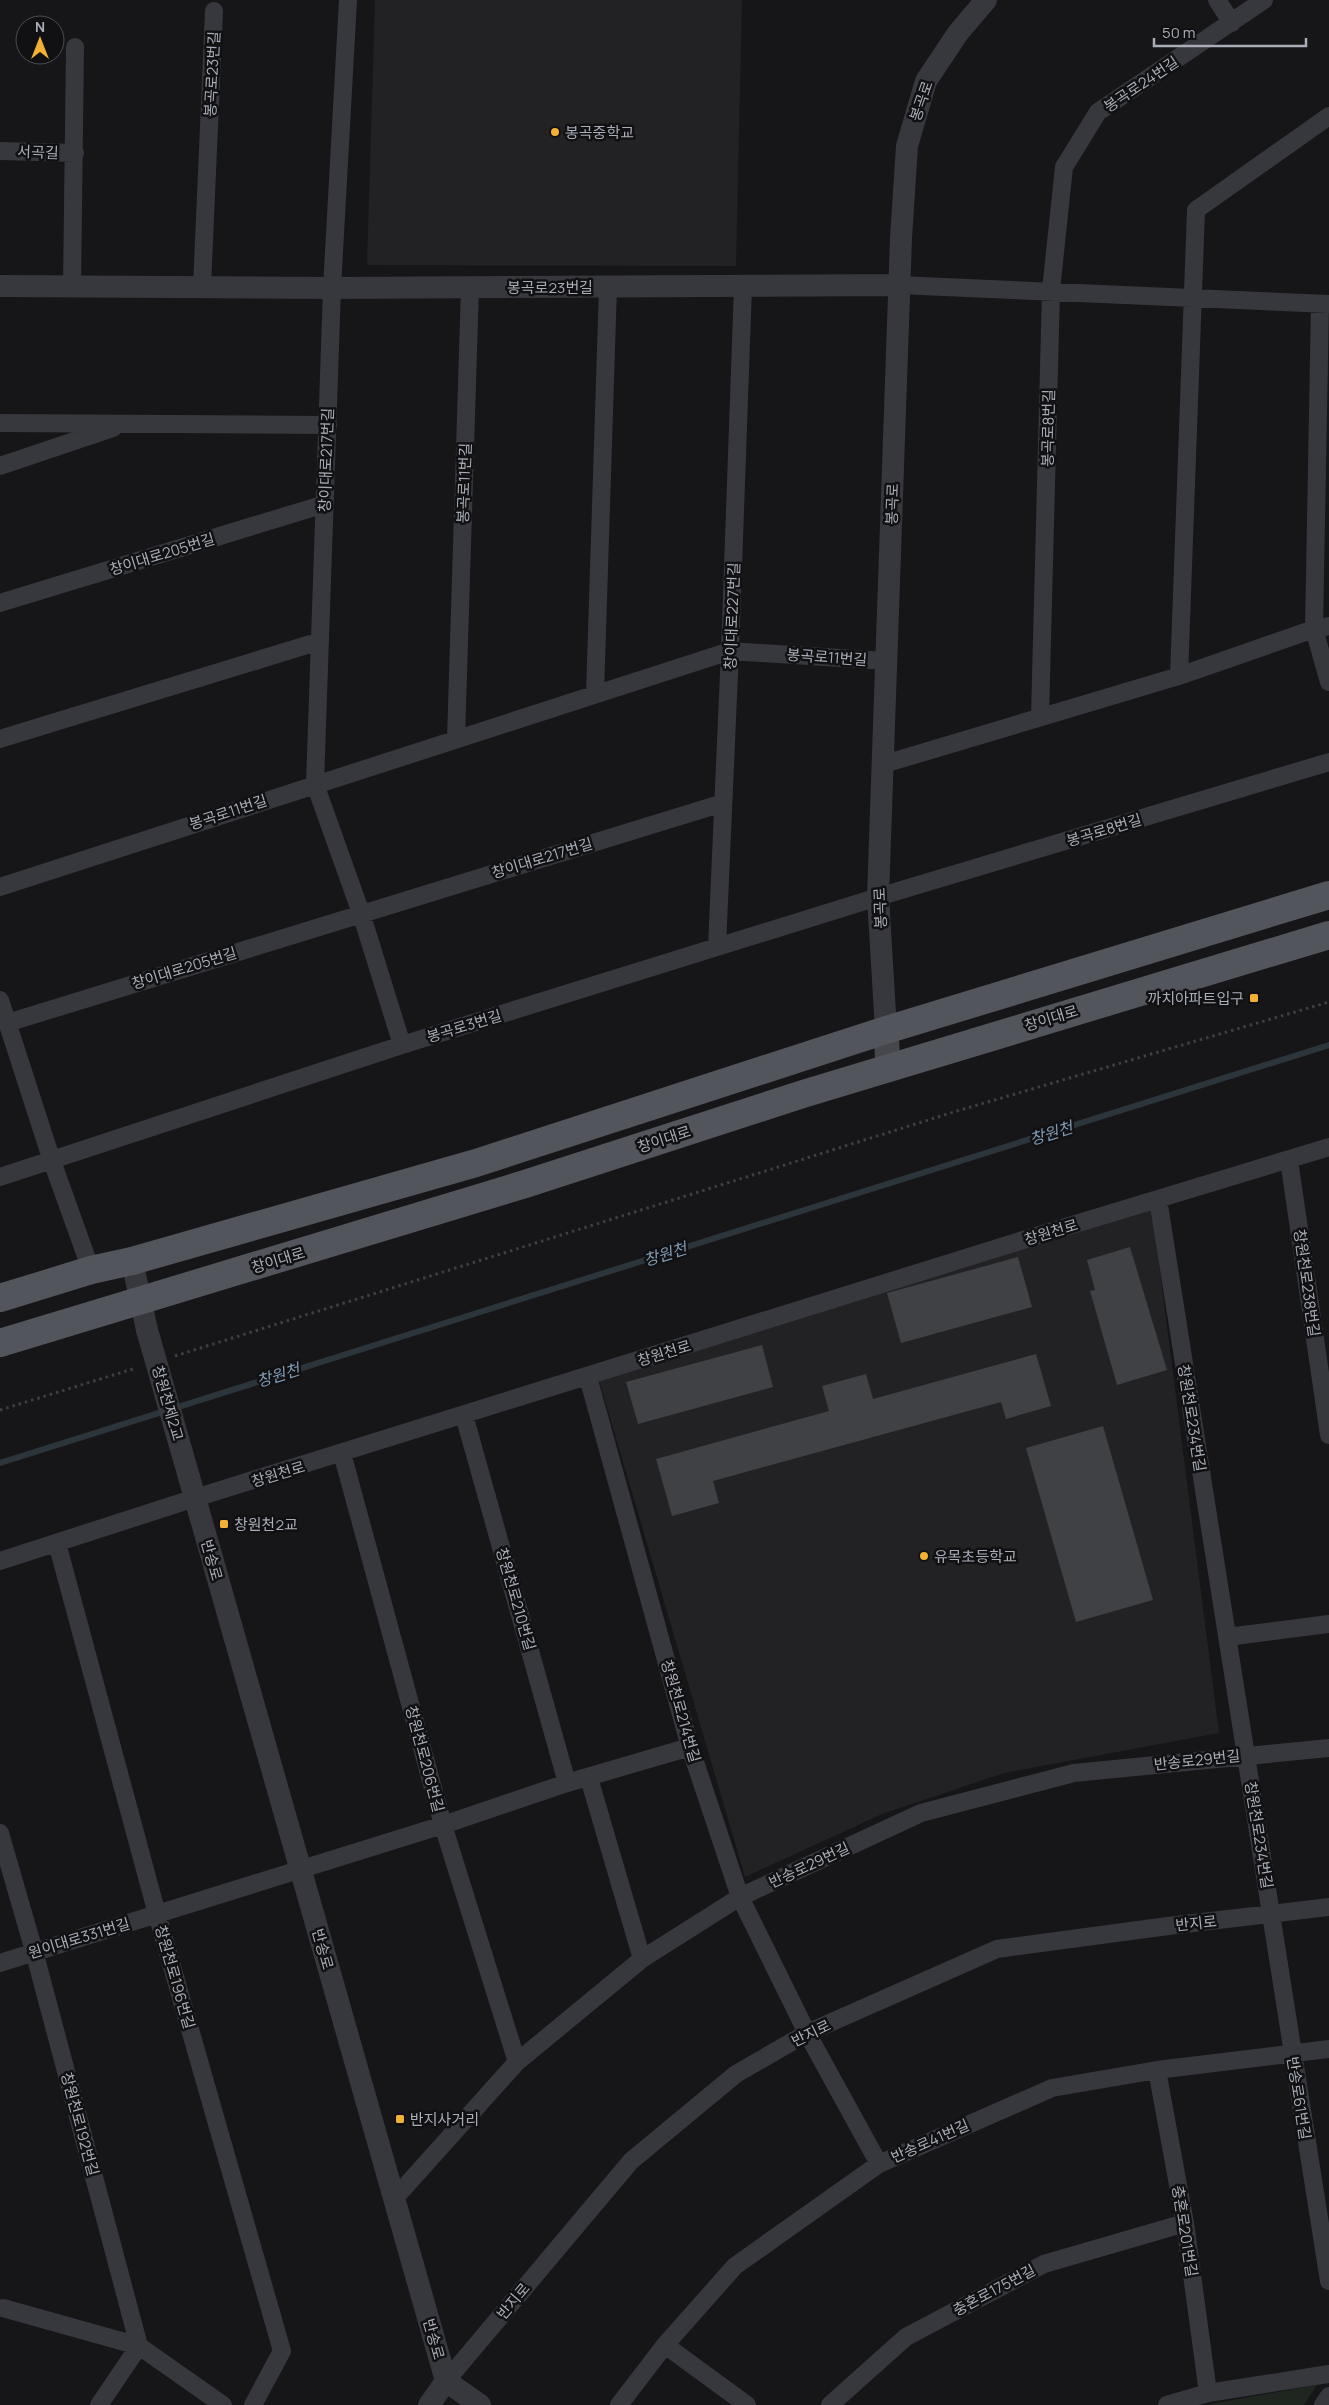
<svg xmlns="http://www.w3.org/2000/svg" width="1329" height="2405" font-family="Manrope,'Noto Sans KR',sans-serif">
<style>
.built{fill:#222225}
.green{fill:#1e261f}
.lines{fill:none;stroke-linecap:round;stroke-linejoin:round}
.stream{stroke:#2c353c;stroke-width:6}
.building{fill:#404145}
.path{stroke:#3d3f44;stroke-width:3;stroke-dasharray:2.5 4;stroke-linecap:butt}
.minor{stroke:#37383d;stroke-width:18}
.tertiary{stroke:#37383d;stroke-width:22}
.secondary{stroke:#45474d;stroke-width:25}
.primary{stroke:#53555c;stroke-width:28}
.tertiary-bridge{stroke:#37383d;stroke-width:22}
.poi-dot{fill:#f2b134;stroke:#111113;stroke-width:2}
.labels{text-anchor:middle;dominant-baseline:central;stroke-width:5;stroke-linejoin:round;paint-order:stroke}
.street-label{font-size:15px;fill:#a8adb8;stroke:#111113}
.poi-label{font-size:15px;fill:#a8adb8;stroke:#111113;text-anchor:start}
.water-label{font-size:16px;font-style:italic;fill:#7f9bb3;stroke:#111113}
</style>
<rect width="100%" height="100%" fill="#161618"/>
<!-- built -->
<path class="built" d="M375,0H742L736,266L367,265Z
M1152,1209L1219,1733L1004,1773L882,1814L745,1877L599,1380Z"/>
<!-- green -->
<path class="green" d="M1317,2385L1304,2405H1205L1210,2404Z"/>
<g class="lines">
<!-- stream -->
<path class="stream" d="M0,1463L1329,1045"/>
</g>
<!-- building -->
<path class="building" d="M1130,1247L1167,1370L1117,1385L1090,1291L1095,1290L1087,1260Z
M1018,1257L1032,1307L901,1343L887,1293Z
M762,1345L773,1387L638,1424L626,1382Z
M1036,1354L1051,1406L1006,1419L1001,1402L713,1481L719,1503L672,1516L656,1459L829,1411L822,1386L866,1374L873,1399Z
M1103,1426L1153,1600L1076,1622L1026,1448Z"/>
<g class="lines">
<!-- path -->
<path class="path" d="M175,1356L957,1111L1329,1002
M0,1410L136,1368"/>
<!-- minor -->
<path class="minor" d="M348,0L332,288L315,784L361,913L402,1045
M1217,0L1232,23
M0,151L75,153
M899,285L1329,304
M202,287L214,11
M72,288L75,47
M1320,304L1314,629L1329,682
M0,423L328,425
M0,466L113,428
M0,603L325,504
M1179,676L1196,210L1329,116
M595,694L608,287
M1040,717L1051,290L1064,167L1098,112L1264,0
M0,739L320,641
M456,739L470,287
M884,764L1179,676L1314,629L1329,626
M0,887L730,651L887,661
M717,947L730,651L743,286
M0,1000L52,1161L91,1270
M7,1023L723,803
M1289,1160L1329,1435
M0,1177L402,1045L878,897L1329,762
M1158,1199L1329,2281
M588,1377L690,1747L740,1897L807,2033L879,2164
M464,1415L567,1783
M342,1453L443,1825L517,2062
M57,1543L157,1914L282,2351L253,2405
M0,1561L195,1498L1049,1232L1329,1147
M1227,1637L1329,1624
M589,1778L642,1959
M0,1833L34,1951L139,2346L99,2405
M0,1963L443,1825L567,1783L690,1747
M1157,2070L1185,2223L1208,2393
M394,2199L517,2062L642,1959L740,1897L921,1813L1074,1773L1329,1748
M3,2308L139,2346L223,2405
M665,2345L747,2405
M446,2381L631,2161L736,2074L807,2033L997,1949L1168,1926L1329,1907
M619,2405L665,2345L735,2266L879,2164L1052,2088L1157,2070L1329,2049
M830,2405L906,2337L1044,2264L1185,2223
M1167,2405L1208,2393L1329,2374
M1323,2405L1329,2396"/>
<!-- tertiary -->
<path class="tertiary" d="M0,286L332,288L899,285
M886,1030L878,897L901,238L907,146L926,81L958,33L986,0
M132,1261L147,1330
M189,1477L446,2381L480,2405
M429,2405L446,2381"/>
<!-- secondary -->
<path class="secondary" d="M886,1030L888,1068"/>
<!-- primary -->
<path class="primary" d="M0,1298L91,1270L132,1261L476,1163L886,1030L1329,895
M0,1343L525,1184L803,1094L1329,935"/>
<!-- tertiary-bridge -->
<path class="tertiary-bridge" d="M147,1330L189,1477"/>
</g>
<!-- markers -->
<g class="poi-dot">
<circle cx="555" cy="132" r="5"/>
<rect x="1249" y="993" width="10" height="10" rx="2.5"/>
<rect x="219" y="1519" width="10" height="10" rx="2.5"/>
<circle cx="924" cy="1556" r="5"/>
<rect x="395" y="2114" width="10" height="10" rx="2.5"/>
</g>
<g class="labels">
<!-- street labels -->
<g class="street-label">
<text transform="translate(212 74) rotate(-87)">봉곡로23번길</text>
<text transform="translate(1141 84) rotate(-34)">봉곡로24번길</text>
<text transform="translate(921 101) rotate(-71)">봉곡로</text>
<text transform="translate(38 152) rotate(2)">서곡길</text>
<text x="550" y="287">봉곡로23번길</text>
<text transform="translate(1048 428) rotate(-89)">봉곡로8번길</text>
<text transform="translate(326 460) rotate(-88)">창이대로217번길</text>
<text transform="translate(464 483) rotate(-88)">봉곡로11번길</text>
<text transform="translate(892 504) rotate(-88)">봉곡로</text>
<text transform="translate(162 554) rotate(-17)">창이대로205번길</text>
<text transform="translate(732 616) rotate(-88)">창이대로227번길</text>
<text transform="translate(827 657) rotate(4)">봉곡로11번길</text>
<text transform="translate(228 812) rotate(-18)">봉곡로11번길</text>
<text transform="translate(1104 830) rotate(-17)">봉곡로8번길</text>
<text transform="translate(542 858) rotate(-17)">창이대로217번길</text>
<text transform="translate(880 908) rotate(-92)">봉곡로</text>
<text transform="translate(184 968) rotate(-17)">창이대로205번길</text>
<text transform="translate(1051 1018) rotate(-17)">창이대로</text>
<text transform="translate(464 1026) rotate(-17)">봉곡로3번길</text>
<text transform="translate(664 1139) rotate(-18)">창이대로</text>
<text transform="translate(1051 1232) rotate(-17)">창원천로</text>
<text transform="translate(278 1260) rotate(-17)">창이대로</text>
<text transform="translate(1307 1283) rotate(82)">창원천로238번길</text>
<text transform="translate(664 1353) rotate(-17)">창원천로</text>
<text transform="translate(168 1403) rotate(74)">창원천제2교</text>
<text transform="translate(1192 1418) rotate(81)">창원천로234번길</text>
<text transform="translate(278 1474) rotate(-17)">창원천로</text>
<text transform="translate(212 1560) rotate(74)">반송로</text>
<text transform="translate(516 1599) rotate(74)">창원천로210번길</text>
<text transform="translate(681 1711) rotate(74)">창원천로214번길</text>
<text transform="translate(425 1759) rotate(75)">창원천로206번길</text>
<text transform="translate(1197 1760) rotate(-6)">반송로29번길</text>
<text transform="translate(1259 1835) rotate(81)">창원천로234번길</text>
<text transform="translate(809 1865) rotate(-25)">반송로29번길</text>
<text transform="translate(1196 1923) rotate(-6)">반지로</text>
<text transform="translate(79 1938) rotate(-17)">원이대로331번길</text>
<text transform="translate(323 1949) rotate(74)">반송로</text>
<text transform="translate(175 1977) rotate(74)">창원천로196번길</text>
<text transform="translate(811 2033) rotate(-26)">반지로</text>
<text transform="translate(1299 2098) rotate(81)">반송로61번길</text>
<text transform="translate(80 2124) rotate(75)">창원천로192번길</text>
<text transform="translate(930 2141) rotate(-24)">반송로41번길</text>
<text transform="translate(1185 2231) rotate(81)">충혼로201번길</text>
<text transform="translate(994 2290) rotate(-28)">충혼로175번길</text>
<text transform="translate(513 2301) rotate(-50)">반지로</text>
<text transform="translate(434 2339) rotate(74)">반송로</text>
</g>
<!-- poi labels -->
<g class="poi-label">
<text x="565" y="132">봉곡중학교</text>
<text x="1244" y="998" text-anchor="end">까치아파트입구</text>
<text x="234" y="1524">창원천2교</text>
<text x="934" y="1556">유목초등학교</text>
<text x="410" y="2119">반지사거리</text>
</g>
<!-- water labels -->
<g class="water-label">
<text transform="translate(1051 1133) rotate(-17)">창원천</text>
<text transform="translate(665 1254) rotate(-17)">창원천</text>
<text transform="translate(278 1375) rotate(-17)">창원천</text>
</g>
</g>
<!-- north arrow -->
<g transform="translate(40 40)"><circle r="24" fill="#111113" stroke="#4d4f55"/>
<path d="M0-4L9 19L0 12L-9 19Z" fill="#f2b134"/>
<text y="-8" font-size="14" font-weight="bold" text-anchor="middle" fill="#a8adb8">N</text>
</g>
<!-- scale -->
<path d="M1154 38v8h152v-8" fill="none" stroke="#a8adb8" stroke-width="2.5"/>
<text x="1162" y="38" font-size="15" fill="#a8adb8" stroke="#111113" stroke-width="4" paint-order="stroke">50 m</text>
</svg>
